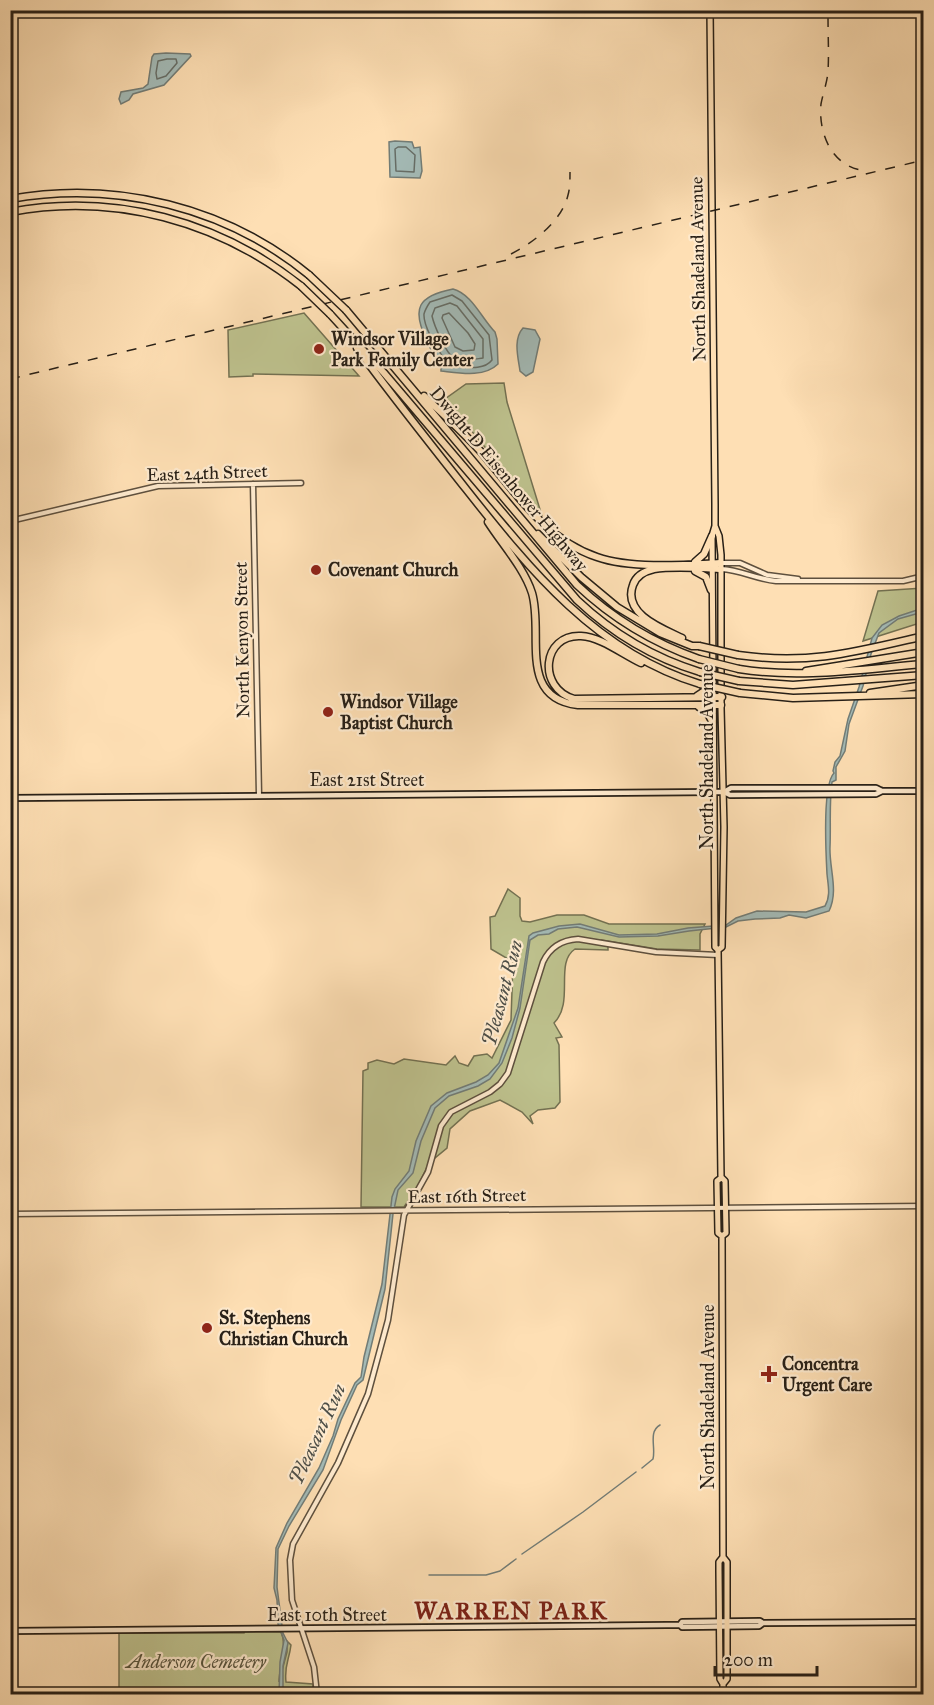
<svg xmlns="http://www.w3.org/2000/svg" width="934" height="1705" font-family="'IM FELL Great Primer',serif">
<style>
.green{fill:#bec28e;stroke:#737152;stroke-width:1.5}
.water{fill:#a3bab6;stroke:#727c76;stroke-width:1.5}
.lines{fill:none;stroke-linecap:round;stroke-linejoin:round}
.shore{stroke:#666d66;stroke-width:1.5}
.stream{stroke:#727c76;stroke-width:1.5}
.tertiary-casing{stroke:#5e503e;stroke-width:7}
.secondary-casing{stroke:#282017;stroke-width:8}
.primary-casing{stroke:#282017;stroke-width:8}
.motorway-casing{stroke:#282017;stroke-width:9}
.tertiary{stroke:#feeace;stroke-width:4}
.secondary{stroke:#feeace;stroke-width:4.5}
.primary{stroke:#fedfb4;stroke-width:5}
.motorway{stroke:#fedfb4;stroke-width:6}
.rail{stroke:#282017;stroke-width:1.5;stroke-dasharray:10 10;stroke-linecap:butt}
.motorway-bridge-casing{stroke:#282017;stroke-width:9;stroke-linecap:butt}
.motorway-bridge{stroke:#fedfb4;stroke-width:6}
.poi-dot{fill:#8f2418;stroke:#feeace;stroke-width:2}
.labels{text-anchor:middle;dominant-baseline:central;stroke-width:4.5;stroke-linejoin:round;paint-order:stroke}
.street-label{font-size:18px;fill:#282017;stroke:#feeace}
.poi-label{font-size:18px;font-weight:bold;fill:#282017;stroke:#feeace;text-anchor:start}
.park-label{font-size:18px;font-style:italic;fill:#55513b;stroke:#feeace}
.water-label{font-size:20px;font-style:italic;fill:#4d4e47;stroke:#feeace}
.district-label{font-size:24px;font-weight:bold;letter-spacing:1.5px;fill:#7a1f14;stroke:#feeace}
</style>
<rect width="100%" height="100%" fill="#fedfb4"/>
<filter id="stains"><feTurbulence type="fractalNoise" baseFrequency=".00333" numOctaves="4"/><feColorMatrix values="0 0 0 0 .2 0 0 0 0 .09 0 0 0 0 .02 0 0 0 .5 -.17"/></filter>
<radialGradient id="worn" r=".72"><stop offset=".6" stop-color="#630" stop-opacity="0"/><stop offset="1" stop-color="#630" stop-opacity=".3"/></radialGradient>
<!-- green -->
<path class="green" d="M304,313L359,376L253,374V376L229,377L228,330Z
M504,383L507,402L542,516L445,399L466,384Z
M923,588V622L863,641L878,591Z
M508,889L520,898V916L522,921L530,922L557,915H584L609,924H705L700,934V950L657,949L602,940L608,947V950L575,949C554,963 575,1002 554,1023L562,1037L556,1038L559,1045L560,1102L555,1108L538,1110L530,1116L533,1124L522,1112L500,1100L470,1111L450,1129L447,1148L429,1163L417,1188L404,1207H361L363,1071L368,1069V1063L377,1060L394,1064L404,1059L446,1065L455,1056L459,1063L468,1066L474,1056L487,1054L492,1058L511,1020L513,962L491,949L490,917L495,916Z
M244,1631L281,1632C288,1647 279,1666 279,1682L287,1652V1641L291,1645C289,1661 284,1665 286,1682L313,1684V1694H103V1691L119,1690V1633H244Z"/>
<!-- water -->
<path class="water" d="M166,53L190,54L191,56L164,85L133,94L129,100L121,104L119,99L121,92L143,88L148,84L152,57L154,54Z
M395,141L412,142L414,148L420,147L422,171L420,178L390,177L389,142Z
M453,289C472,294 482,319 495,332L497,339L498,364C484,378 459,373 441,371V365C434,359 431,349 427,341C411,308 418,296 453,289Z
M523,328L535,330L540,339L533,372L526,376L520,371C518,357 513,339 523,328Z
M923,608V612L898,619L879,633L871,654L863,686L849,724L845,751L836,767V780L832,782C829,805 831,824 830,847C829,868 839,891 829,911L806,918L789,915L780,918L755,919L738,921L726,927L689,931L658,936L619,937L577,927L558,929L549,934L538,935L530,940L520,1008L512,1038L502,1063L490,1079L478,1086L449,1096L435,1108L421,1141L413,1173L398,1190L393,1214L385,1289L363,1380L357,1385L341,1420L323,1470L289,1526L278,1549L277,1587L283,1633L288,1643L283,1666V1694H279L280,1662L284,1640L278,1624L277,1600L274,1588L276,1548L287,1523L319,1468L333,1436L338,1419L355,1383L361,1377L364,1357L382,1284L392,1197L395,1189L409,1171L416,1141L431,1106L447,1093L476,1082L488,1075L499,1063L518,1008L529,936L533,933L559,926L580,924L619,935L657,934L688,928L726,925L736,918L757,911L806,912L825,906C831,896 828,885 827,874C826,855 822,785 834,773L833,771L835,762L840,756L848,719L859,687L872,638L882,625L899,616Z"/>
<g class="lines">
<!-- shore -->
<path class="shore" d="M167,59H176L177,63L166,76L157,79L156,73L158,61Z
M398,147H406L415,155L414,172L396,171L395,149Z
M452,295L462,301L489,335L492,360C483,372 462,366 449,366C442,356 423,328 424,314C425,310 428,305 430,302Z
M450,303L457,306L483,339V358C475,359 462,362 454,358C446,354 434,325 432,316L435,308Z
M449,313L468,333L475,344L474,350L463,351L455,347L442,318L443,315Z"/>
<!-- stream -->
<path class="stream" d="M642,1468L653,1459C656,1447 648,1432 660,1425
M522,1554L583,1512L636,1472
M429,1575H486L500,1571L516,1559"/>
<defs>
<path id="tertiary" d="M253,484L259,795
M10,521L158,486L301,483
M721,563H740L767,575L798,579
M721,569C741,570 756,579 776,581H903L924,576
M10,1214L924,1206
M317,1694L314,1667L292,1600L290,1560L293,1544L338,1463L368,1394L388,1320L404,1215L428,1172L441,1126L451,1112L490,1092L500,1084L508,1073L543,962C550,947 562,940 578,939L656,952L718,955"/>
<path id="secondary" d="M724,792L731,788H876L882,791H924
M10,798L713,792H724L730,795L876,794L882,791
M680,1625L682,1627L759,1626L763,1623
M10,1631L667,1625H680L682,1622L760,1621L763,1623L924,1622"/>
<path id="primary" d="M710,10L715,504V526L712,536L715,947L718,950L721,1177L725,1181L726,1233L722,1236
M715,526L719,536L721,555V708L724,827L722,947L718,950
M721,1178L717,1181L718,1233L722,1236L723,1557L727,1562V1679L723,1684
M723,1694V1684L720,1679L719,1571V1562L723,1557"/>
<path id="motorway" d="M10,199C116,180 226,207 309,275
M10,212C114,192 219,221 301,286
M346,310L577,585C613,619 653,643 699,659
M330,314L384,373L577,600C612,633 654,658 700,672
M357,348C392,396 429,442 466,489C530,570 597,653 700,684
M424,396C444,415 465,434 483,454C516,493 546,540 597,557C631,569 684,565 720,563
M488,522C502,544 524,568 532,593C544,633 517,698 578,705H721
M538,534L581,577L617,607L660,633L692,646H699
M695,562L704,554L712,536
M695,571L706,577L711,590
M682,638C663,629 622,614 633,585C636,576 645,571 654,569C675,566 699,568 720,569
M738,655C810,665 855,652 924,636
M641,663C622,654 601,637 581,636C542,634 537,688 574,699L722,697
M739,669C800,679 862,669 924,664
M806,671L924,652
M739,681L793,685L924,675
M740,693L793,698L924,694
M870,693L924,685
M697,696L706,690L712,673
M699,707L706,710L712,721"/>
</defs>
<!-- tertiary casing -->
<use href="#tertiary" class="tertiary-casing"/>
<!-- secondary casing -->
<use href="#secondary" class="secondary-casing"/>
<!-- primary casing -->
<use href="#primary" class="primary-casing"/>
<!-- motorway casing -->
<use href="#motorway" class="motorway-casing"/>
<!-- tertiary -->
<use href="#tertiary" class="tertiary"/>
<!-- secondary -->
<use href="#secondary" class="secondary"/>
<!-- primary -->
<use href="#primary" class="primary"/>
<!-- motorway -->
<use href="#motorway" class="motorway"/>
<!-- rail -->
<path class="rail" d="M828,17C828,35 829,54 828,72C827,83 823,93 821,104C818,135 833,169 868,171
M511,254C533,243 562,221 568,195C570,188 570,180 570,172
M10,379L924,160"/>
<defs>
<path id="motorway-bridge" d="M309,275L346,310
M301,286L330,314
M699,646L738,655
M699,659L739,669
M700,672L739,681
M700,684L740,693"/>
</defs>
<!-- motorway-bridge casing -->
<use href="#motorway-bridge" class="motorway-bridge-casing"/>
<!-- motorway-bridge -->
<use href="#motorway-bridge" class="motorway-bridge"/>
</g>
<!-- markers -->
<g class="poi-dot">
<circle cx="319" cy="349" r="6"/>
<circle cx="316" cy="570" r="6"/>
<circle cx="328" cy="712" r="6"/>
<circle cx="207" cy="1328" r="6"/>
<path d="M766 1365h6v6h6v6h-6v6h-6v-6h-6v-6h6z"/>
</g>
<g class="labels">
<!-- street labels -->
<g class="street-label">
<text transform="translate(698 269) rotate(-91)">North Shadeland Avenue</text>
<text transform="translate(207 473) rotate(-2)">East 24th Street</text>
<text transform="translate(509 479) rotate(50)">Dwight D Eisenhower Highway</text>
<text transform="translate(242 640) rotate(-91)">North Kenyon Street</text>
<text transform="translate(707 757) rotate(-90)">North Shadeland Avenue</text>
<text x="367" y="780">East 21st Street</text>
<text transform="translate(467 1196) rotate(-1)">East 16th Street</text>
<text transform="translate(708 1397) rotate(-90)">North Shadeland Avenue</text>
<text x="327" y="1615">East 10th Street</text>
</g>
<!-- poi labels -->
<g class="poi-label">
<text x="331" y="339">Windsor Village<tspan x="331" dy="21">Park Family Center</tspan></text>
<text x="328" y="570">Covenant Church</text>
<text x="340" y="702">Windsor Village<tspan x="340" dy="21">Baptist Church</tspan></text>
<text x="219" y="1318">St. Stephens<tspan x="219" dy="21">Christian Church</tspan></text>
<text x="782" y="1364">Concentra<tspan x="782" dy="21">Urgent Care</tspan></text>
</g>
<!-- park labels -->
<g class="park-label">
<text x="196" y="1662">Anderson Cemetery</text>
</g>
<!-- water labels -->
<g class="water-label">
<text transform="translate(502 993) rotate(-75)">Pleasant Run</text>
<text transform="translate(317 1434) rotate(-65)">Pleasant Run</text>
</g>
<!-- district labels -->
<g class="district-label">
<text x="511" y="1611">WARREN PARK</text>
</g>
</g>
<!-- margin -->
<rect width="934" height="1705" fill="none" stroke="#fedfb4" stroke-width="36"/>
<rect x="12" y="12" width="910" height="1681" fill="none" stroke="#282017" stroke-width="3"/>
<rect x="18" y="18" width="898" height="1669" fill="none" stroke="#282017" stroke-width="1.5"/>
<!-- scale -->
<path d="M715 1666v9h102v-9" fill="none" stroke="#282017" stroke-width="3"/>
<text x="724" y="1666" font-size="18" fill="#282017" stroke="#feeace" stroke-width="4.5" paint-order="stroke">200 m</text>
<rect width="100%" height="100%" filter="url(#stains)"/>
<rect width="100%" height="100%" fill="url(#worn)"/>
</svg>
